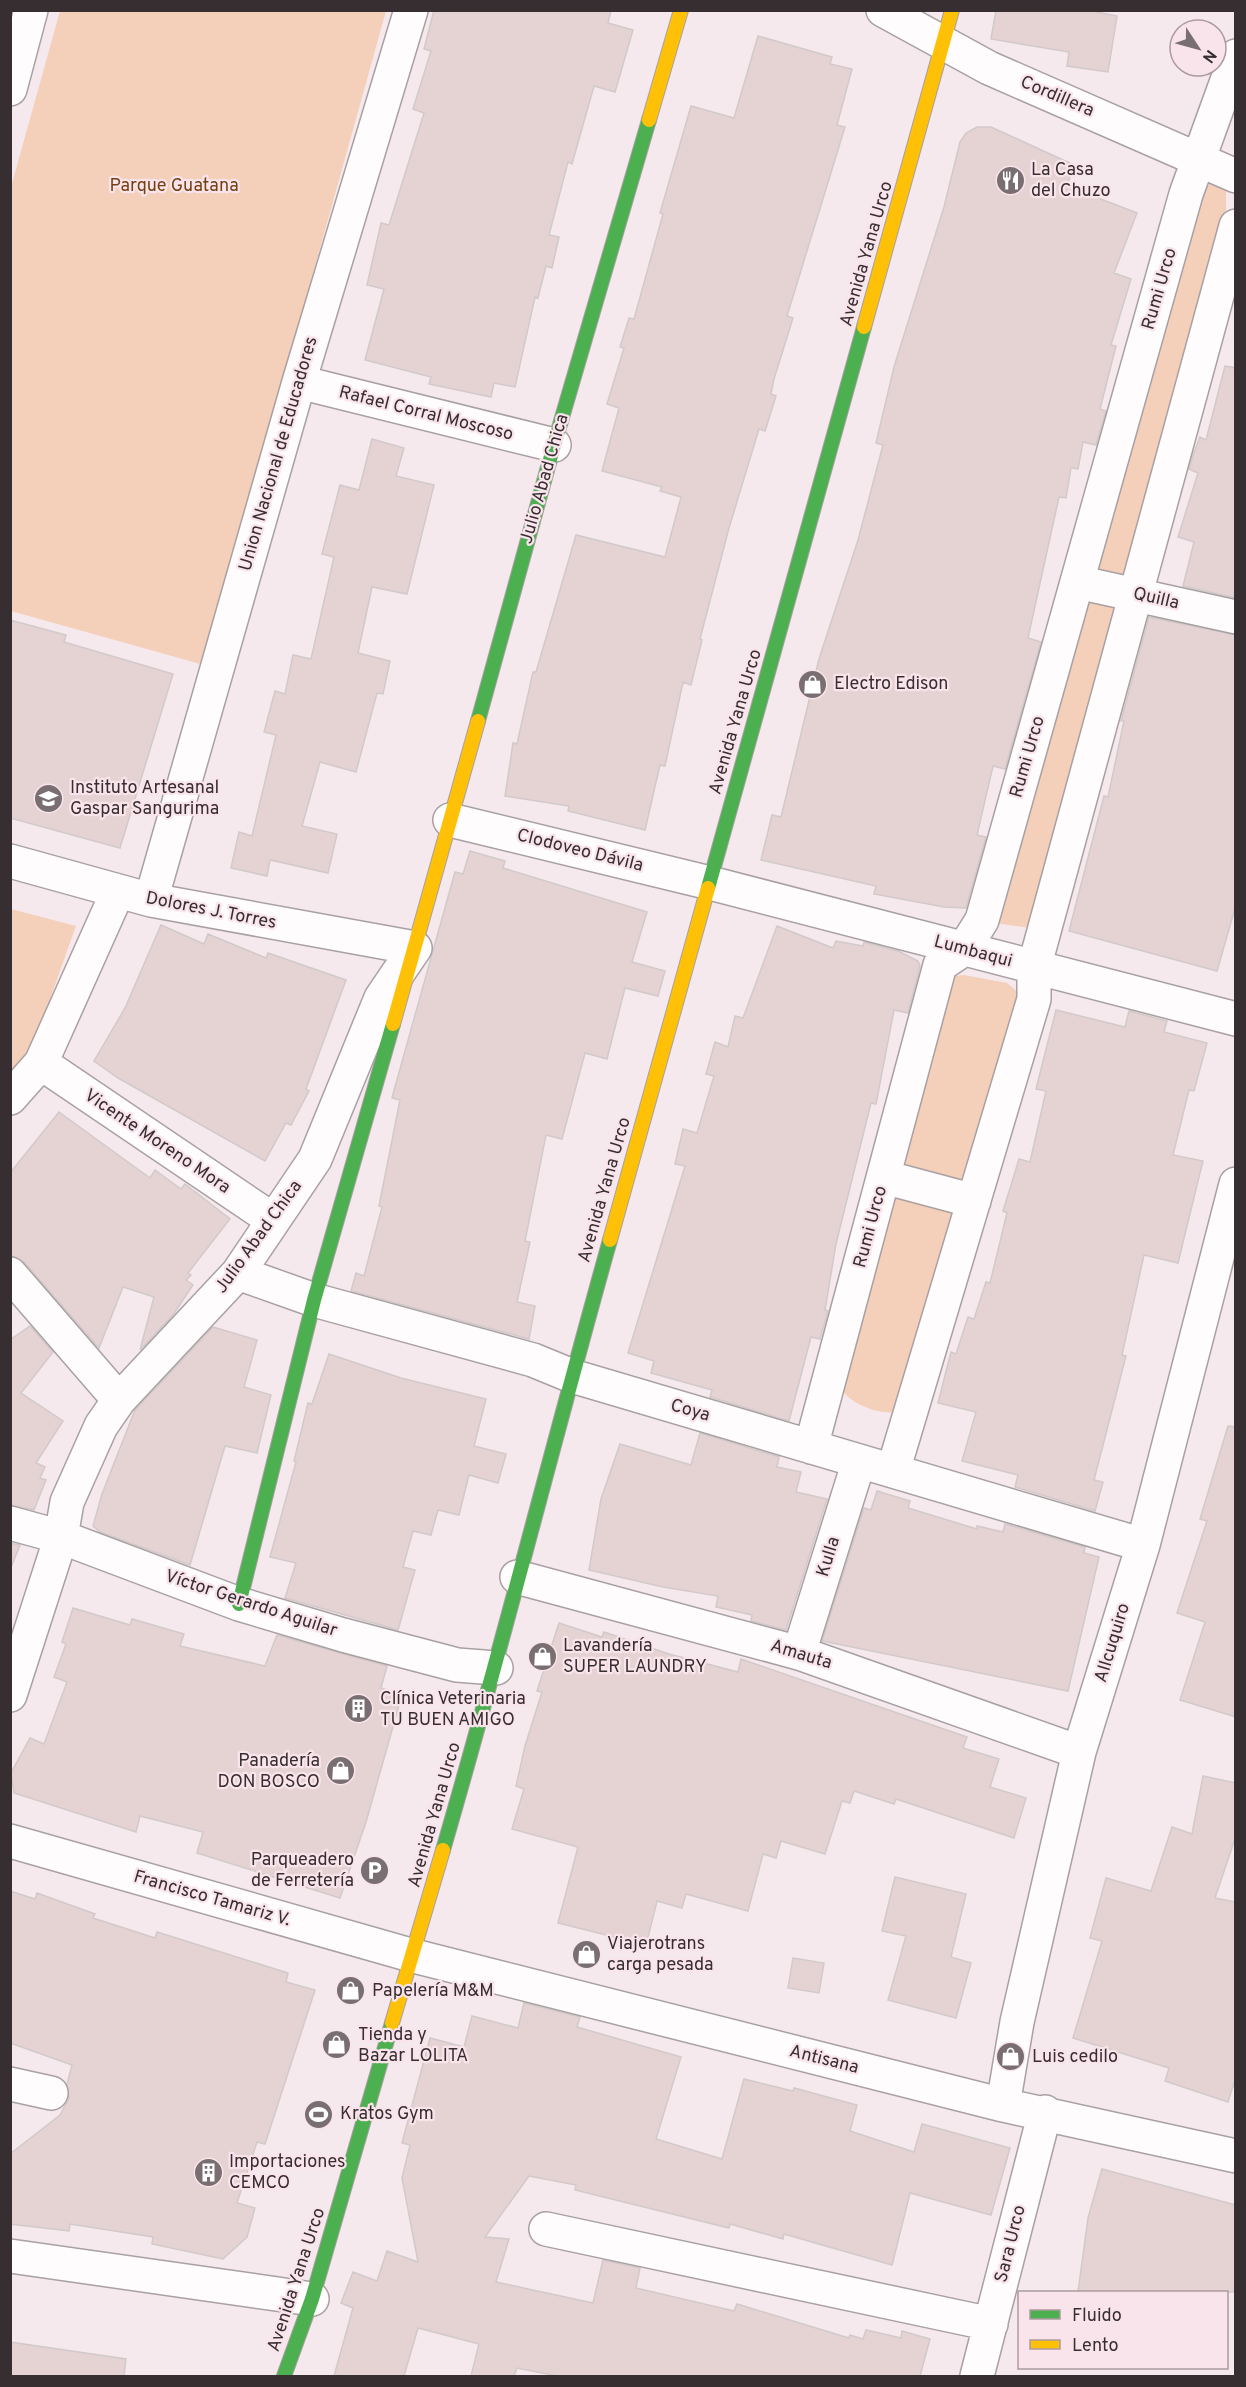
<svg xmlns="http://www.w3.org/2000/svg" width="1246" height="2387" font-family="Overpass,sans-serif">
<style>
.green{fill:#f4cfb9}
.building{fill:#e5d3d3;stroke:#d2c9ca;stroke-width:1.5}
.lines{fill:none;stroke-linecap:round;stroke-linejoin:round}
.street-casing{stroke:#a9a0a3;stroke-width:36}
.fast-casing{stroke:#a9a0a3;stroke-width:16}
.slow-casing{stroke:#a9a0a3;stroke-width:16}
.street{stroke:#fefcfc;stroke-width:33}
.fast{stroke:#4caf50;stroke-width:14}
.slow{stroke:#ffc107;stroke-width:14}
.labels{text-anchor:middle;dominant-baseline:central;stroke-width:4.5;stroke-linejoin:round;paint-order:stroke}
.street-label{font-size:18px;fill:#362e30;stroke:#fae4eb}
.poi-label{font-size:18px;fill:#362e30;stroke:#fae4eb;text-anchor:start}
.park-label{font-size:18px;fill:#754010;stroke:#fae4eb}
</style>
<rect width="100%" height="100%" fill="#f5e9ed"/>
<!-- green -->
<path class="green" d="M60,11H386L204,665L11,611V187Z
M1211,183L1219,184L1226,191V210L1120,591L1030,928L994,923L1203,190Z
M11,909L76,926L30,1055L11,1077Z
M964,975L1007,983L1022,996L965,1180L955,1183L905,1166L903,1162L954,976Z
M892,1196L942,1206L952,1213L954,1226L896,1412C880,1415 849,1404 841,1388Z"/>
<!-- building -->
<path class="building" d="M434,10H611L608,23L633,30L615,92L594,86L572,164L568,162L549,235L559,237L552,268L546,266L538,298L535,297L515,387L494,383L491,397L429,384L431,377L365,360L384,289L367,285L381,223L389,225L424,113L413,109L431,51L424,49Z
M996,10H1087L1117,16L1108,72L1067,66L1069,52L991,39Z
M758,36L832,57L830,64L852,69L837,125L845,127L787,316L793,318L774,379L771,394L776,396L765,431L759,429L729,528L700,639L702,640L691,685L683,682L665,766L660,765L645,830L568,811L569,806L505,796L513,743L517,744L533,672H536L576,535L665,557L681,497L660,491L662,487L602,471L619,408L607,404L624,348L620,347L629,318L634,319L663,214L660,213L691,106L734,118Z
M977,127H991L1074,165L1067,186L1137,213L1114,273L1131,279L1111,345L1116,346L1100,409L1106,411L1096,445L1083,442L1078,469L1071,468L1066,498L1059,497L1028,638L1041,642L1005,769L993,766L977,835L986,837L966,908L944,907L874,894L876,886L761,860L772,815L781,817L819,659L858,540L883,445L876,443L894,367L944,207L960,142L966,133Z
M1225,366L1236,368V598L1183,586L1194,542L1178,537L1198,473L1189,469L1193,455L1200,437L1206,440Z
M372,439L404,448L396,476L434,485L407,594L372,587L358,653L390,661L383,694L377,693L356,772L320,762L302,826L337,834L328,873L270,860L267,876L231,868L239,832L252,836L276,735L264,732L275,691L285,694L293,655L311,659L334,557L322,554L340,485L359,490Z
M1149,617L1236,635V905L1217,971L1069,931L1104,796L1108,797L1124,721H1121Z
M10,620L66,635L64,642L173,674L120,848L10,818Z
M470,851L505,861L503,868L647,912L632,962L665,971L658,996L625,988L607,1059L585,1053L562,1139L546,1135L525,1241L530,1242L517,1302L535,1306L529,1339L351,1291L356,1273L364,1276L382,1207L379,1206L400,1100L392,1098L393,1094L455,872L463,874Z
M161,925L204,944L208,934L266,958L268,953L346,980L306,1089L309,1091L291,1125L286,1123L265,1161L118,1078L94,1061L125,1008Z
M777,926L833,948L836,941L863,946L864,942L898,951L918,961L920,966L908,1013L894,1010L876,1104L871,1103L836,1244L825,1310L828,1311L820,1339L811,1337L789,1421L710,1397L712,1390L651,1373L654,1361L628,1353L685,1166L675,1164L683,1129L697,1133L714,1076L706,1074L715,1042L728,1047L735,1016L743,1018Z
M1056,1010L1125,1027L1129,1011L1167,1021L1164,1032L1207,1043L1194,1091L1189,1090L1173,1155L1203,1161L1196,1189L1178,1263L1144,1255L1122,1355L1126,1356L1094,1480L1103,1482L1095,1511L1015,1487L1018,1475L962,1461L976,1412L938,1403L951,1352L956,1354L968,1317L974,1319L986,1282L990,1283L1007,1213L1003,1211L1019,1159L1030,1162L1046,1091L1036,1089Z
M59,1112L150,1178L155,1170L181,1189L185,1184L230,1219L188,1273L191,1275L186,1280L193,1285L173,1315L140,1350L154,1297L123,1287L99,1348L24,1262L10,1256V1173Z
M30,1326L53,1352L21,1393L63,1421L36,1463L45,1467L40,1478L46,1480L34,1510L10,1505V1340Z
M213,1327L257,1340L244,1387L271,1395L257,1453L225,1446L190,1565L100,1532L93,1526L102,1494L135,1410Z
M329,1354L401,1378L486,1399L474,1446L506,1454L498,1483L469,1475L459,1515L438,1510L431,1535L413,1531L403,1567L415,1570L398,1630L285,1598L296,1563L270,1557L296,1462L294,1461L307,1407L308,1403L312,1404Z
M1228,1426L1236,1427V1717L1180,1700L1205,1622L1177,1613L1207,1521L1200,1519Z
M700,1433L779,1457L777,1467L801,1472L796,1492L827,1499L786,1630L751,1621L752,1615L716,1607L718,1596L663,1587L589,1570L601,1499L620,1444L691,1465Z
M877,1491L910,1501L908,1508L977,1529V1526L1003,1532L1005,1524L1085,1547L1084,1553L1099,1557L1068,1691L822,1641L864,1508L871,1510Z
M10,1543L20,1545L12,1565L10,1564Z
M73,1608L130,1625L132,1619L184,1634L180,1646L265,1666L277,1635L387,1666L381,1688L402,1695L366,1822L340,1898L197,1853L203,1832L140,1816L136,1832L14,1793L11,1773L30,1738L44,1744L67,1682L54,1677L66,1644L62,1642Z
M559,1623L602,1637L604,1632L669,1654L738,1672L741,1659L967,1737L963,1748L999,1759L990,1787L1026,1798L1014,1838L896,1799L894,1804L854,1791L850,1803L842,1801L825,1854L781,1841L776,1858L763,1854L748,1911L686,1894L682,1908L657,1901L646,1945L558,1923L578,1847L512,1829L524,1789L516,1786L525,1746L542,1692L537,1691Z
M1203,1776L1236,1783V1836L1215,1898L1236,1902V2077L1228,2102L1165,2081L1169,2068L1073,2038L1102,1941L1090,1938L1106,1878L1151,1891L1172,1827L1192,1834Z
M895,1877L966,1894L951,1957L971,1963L956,2018L888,2000L906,1936L882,1931Z
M10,1891L35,1899L37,1893L95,1914L93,1918L155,1938L157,1932L288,1973L286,1982L315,1990L265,2144L257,2142L237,2203L255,2208L247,2237L223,2259L152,2244L153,2237L70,2224L69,2231L10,2224V2154L60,2115L69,2098L67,2084L72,2065L10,2043Z
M793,1958L824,1963L819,1993L788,1988Z
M524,2003L580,2017L577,2027L681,2057L656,2139L722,2159L744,2079L793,2091L794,2088L857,2105L850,2131L914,2152L922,2124L1010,2148L991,2215L910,2193L892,2265L784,2234L783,2239L730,2224L729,2228L575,2190L576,2185L529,2176L485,2237L509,2239L496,2282L593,2303L603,2260L640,2268L636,2288L734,2311L737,2304L849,2338L850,2335L863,2339L866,2330L901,2338L902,2331L930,2339L920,2376H557L517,2368L514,2376H471L479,2344L418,2328L404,2376H334L353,2308L341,2303L353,2272L377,2281L387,2251L418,2262L402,2178L410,2145L402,2143L430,2038L464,2047L472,2016L518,2028Z
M1102,2169L1236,2205V2292H1078L1088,2218Z
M10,2342L126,2359L124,2376H10Z"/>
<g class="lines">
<defs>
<path id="street" d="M883,10L989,68L1236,176
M10,89L31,10
M299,382L554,445
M1077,582L1236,617
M450,820L710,883L1236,1019
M10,861L151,900L415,948L381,998L315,1159L238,1273L119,1400L101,1426L67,1502L61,1537L10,1695
M151,900L299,382L411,10
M41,1063L273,1220
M10,1098L41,1063L118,891
M884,1177L974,1201
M238,1273L314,1300L533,1360L572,1376L1143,1545
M10,1274L119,1400
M811,1447L940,965L964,949L982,920L1186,194L1236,56
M893,1471L1034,999V968L1236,226
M10,1523L61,1537L239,1604L343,1635L457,1665L496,1668
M517,1577L799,1653L1079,1752
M799,1653L859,1461
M10,1841L414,1956L1003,2105L1236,2156
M10,2084L51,2093
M1003,2105L1017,2022L1079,1752L1143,1545L1236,1184
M546,2229L991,2324
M10,2256L312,2299
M977,2376L1045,2112"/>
<path id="fast" d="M478,721L554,445L649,120
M708,888L864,327
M239,1604L314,1300L393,1024
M443,1850C502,1648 553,1443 610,1240
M284,2376L312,2299L392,2023"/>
<path id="slow" d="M649,120L681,10
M864,327L952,10
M393,1024L478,721
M610,1240L708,888
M392,2023L443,1850"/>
</defs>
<!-- street casing -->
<use href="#street" class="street-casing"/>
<!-- fast casing -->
<use href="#fast" class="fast-casing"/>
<!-- slow casing -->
<use href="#slow" class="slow-casing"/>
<!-- street -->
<use href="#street" class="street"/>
<!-- fast -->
<use href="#fast" class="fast"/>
<!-- slow -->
<use href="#slow" class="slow"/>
</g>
<!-- icons -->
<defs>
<symbol id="restaurant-disc" viewBox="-11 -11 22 22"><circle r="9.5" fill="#796f72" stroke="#fae4eb"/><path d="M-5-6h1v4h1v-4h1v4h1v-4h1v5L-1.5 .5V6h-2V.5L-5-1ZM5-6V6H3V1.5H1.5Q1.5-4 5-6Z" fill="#fff"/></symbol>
<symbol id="shop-disc" viewBox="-11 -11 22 22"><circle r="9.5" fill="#796f72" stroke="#fae4eb"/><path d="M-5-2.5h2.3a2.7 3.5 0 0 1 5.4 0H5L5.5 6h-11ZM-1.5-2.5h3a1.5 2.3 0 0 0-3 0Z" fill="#fff"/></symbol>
<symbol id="school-disc" viewBox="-11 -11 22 22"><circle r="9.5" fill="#796f72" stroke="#fae4eb"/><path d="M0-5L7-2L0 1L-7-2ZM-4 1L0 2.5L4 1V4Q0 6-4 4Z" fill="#fff"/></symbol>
<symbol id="building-disc" viewBox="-11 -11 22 22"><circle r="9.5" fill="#796f72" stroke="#fae4eb"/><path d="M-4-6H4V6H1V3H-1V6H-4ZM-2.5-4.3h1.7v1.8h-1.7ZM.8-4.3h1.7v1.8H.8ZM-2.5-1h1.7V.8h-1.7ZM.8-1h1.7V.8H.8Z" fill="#fff"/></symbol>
<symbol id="parking-disc" viewBox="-11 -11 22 22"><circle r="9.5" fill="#796f72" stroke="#fae4eb"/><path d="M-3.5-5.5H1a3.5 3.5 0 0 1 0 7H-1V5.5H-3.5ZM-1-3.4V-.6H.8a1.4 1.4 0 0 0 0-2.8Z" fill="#fff"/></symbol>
<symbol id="stadium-disc" viewBox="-11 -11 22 22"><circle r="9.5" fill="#796f72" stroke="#fae4eb"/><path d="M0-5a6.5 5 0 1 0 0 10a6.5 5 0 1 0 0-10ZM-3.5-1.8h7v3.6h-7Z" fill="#fff"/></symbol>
</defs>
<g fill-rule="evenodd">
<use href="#restaurant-disc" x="994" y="164" width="33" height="33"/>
<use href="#shop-disc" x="796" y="668" width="33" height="33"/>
<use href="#school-disc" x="32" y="782" width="33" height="33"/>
<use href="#shop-disc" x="526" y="1640" width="33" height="33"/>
<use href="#building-disc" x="342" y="1692" width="33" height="33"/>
<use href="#shop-disc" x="324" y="1754" width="33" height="33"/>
<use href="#parking-disc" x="358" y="1854" width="33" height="33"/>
<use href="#shop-disc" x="570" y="1938" width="33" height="33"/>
<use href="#shop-disc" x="334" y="1974" width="33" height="33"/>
<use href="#shop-disc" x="320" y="2028" width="33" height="33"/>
<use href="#shop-disc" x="994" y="2040" width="33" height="33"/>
<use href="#stadium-disc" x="302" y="2098" width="33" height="33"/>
<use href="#building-disc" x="192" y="2156" width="33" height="33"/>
</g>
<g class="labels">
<!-- street labels -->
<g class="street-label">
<text transform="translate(1057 97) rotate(23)">Cordillera</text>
<text transform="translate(867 254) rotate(-74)">Avenida Yana Urco</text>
<text transform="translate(1160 289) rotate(-74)">Rumi Urco</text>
<text transform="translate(426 414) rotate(14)">Rafael Corral Moscoso</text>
<text transform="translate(279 454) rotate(-74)">Union Nacional de Educadores</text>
<text transform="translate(545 479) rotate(-74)">Julio Abad Chica</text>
<text transform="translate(1156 599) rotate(13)">Quilla</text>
<text transform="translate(736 722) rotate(-74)">Avenida Yana Urco</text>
<text transform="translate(1028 757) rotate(-74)">Rumi Urco</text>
<text transform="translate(580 851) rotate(14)">Clodoveo Dávila</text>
<text transform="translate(211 911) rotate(11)">Dolores J. Torres</text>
<text transform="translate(973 952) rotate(15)">Lumbaqui</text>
<text transform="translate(157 1142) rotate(34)">Vicente Moreno Mora</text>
<text transform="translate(605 1190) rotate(-74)">Avenida Yana Urco</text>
<text transform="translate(871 1227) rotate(-75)">Rumi Urco</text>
<text transform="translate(259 1237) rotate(-54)">Julio Abad Chica</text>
<text transform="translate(690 1411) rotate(16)">Coya</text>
<text transform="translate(829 1557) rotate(-73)">Kulla</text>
<text transform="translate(251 1604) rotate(18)">Víctor Gerardo Aguilar</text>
<text transform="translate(1113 1643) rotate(-73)">Allcuquiro</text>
<text transform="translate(801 1655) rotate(17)">Amauta</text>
<text transform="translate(435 1815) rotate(-74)">Avenida Yana Urco</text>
<text transform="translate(212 1899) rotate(16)">Francisco Tamariz V.</text>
<text transform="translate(824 2060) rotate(14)">Antisana</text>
<text transform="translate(1011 2244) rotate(-76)">Sara Urco</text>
<text transform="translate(297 2280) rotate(-72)">Avenida Yana Urco</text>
</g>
<!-- poi labels -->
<g class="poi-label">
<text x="1031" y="170">La Casa<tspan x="1031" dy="21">del Chuzo</tspan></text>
<text x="834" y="684">Electro Edison</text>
<text x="70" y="788">Instituto Artesanal<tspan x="70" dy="21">Gaspar Sangurima</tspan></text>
<text x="563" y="1646">Lavandería<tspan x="563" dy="21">SUPER LAUNDRY</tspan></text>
<text x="380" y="1699">Clínica Veterinaria<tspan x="380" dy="21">TU BUEN AMIGO</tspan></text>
<text x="320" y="1761" text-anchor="end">Panadería<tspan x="320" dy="21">DON BOSCO</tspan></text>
<text x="354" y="1860" text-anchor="end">Parqueadero<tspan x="354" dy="21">de Ferretería</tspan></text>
<text x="607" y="1944">Viajerotrans<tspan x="607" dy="21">carga pesada</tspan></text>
<text x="372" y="1991">Papelería M&amp;M</text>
<text x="358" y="2035">Tienda y<tspan x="358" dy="21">Bazar LOLITA</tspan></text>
<text x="1032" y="2057">Luis cedilo</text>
<text x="340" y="2114">Kratos Gym</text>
<text x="229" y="2162">Importaciones<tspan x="229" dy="21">CEMCO</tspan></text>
</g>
<!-- park labels -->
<g class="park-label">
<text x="174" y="186">Parque Guatana</text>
</g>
</g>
<!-- border -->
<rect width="1246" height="2387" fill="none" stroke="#362e30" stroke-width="24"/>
<!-- legend -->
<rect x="1018" y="2291" width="210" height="78" fill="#fae4eb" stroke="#ac9ba0" stroke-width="1.5"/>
<rect x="1030" y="2310" width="30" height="9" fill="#4caf50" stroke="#ac9ba0" stroke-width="1.5"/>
<text x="1072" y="2321" font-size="18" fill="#362e30">Fluido</text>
<rect x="1030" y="2340" width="30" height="9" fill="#ffc107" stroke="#ac9ba0" stroke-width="1.5"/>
<text x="1072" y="2351" font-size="18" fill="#362e30">Lento</text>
<!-- north arrow -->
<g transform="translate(1198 48) rotate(126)"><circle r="28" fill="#fae4eb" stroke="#ac9ba0" stroke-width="1.5"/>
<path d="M0-4.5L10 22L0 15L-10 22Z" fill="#796f72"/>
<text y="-9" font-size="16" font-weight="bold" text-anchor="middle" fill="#362e30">N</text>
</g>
</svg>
